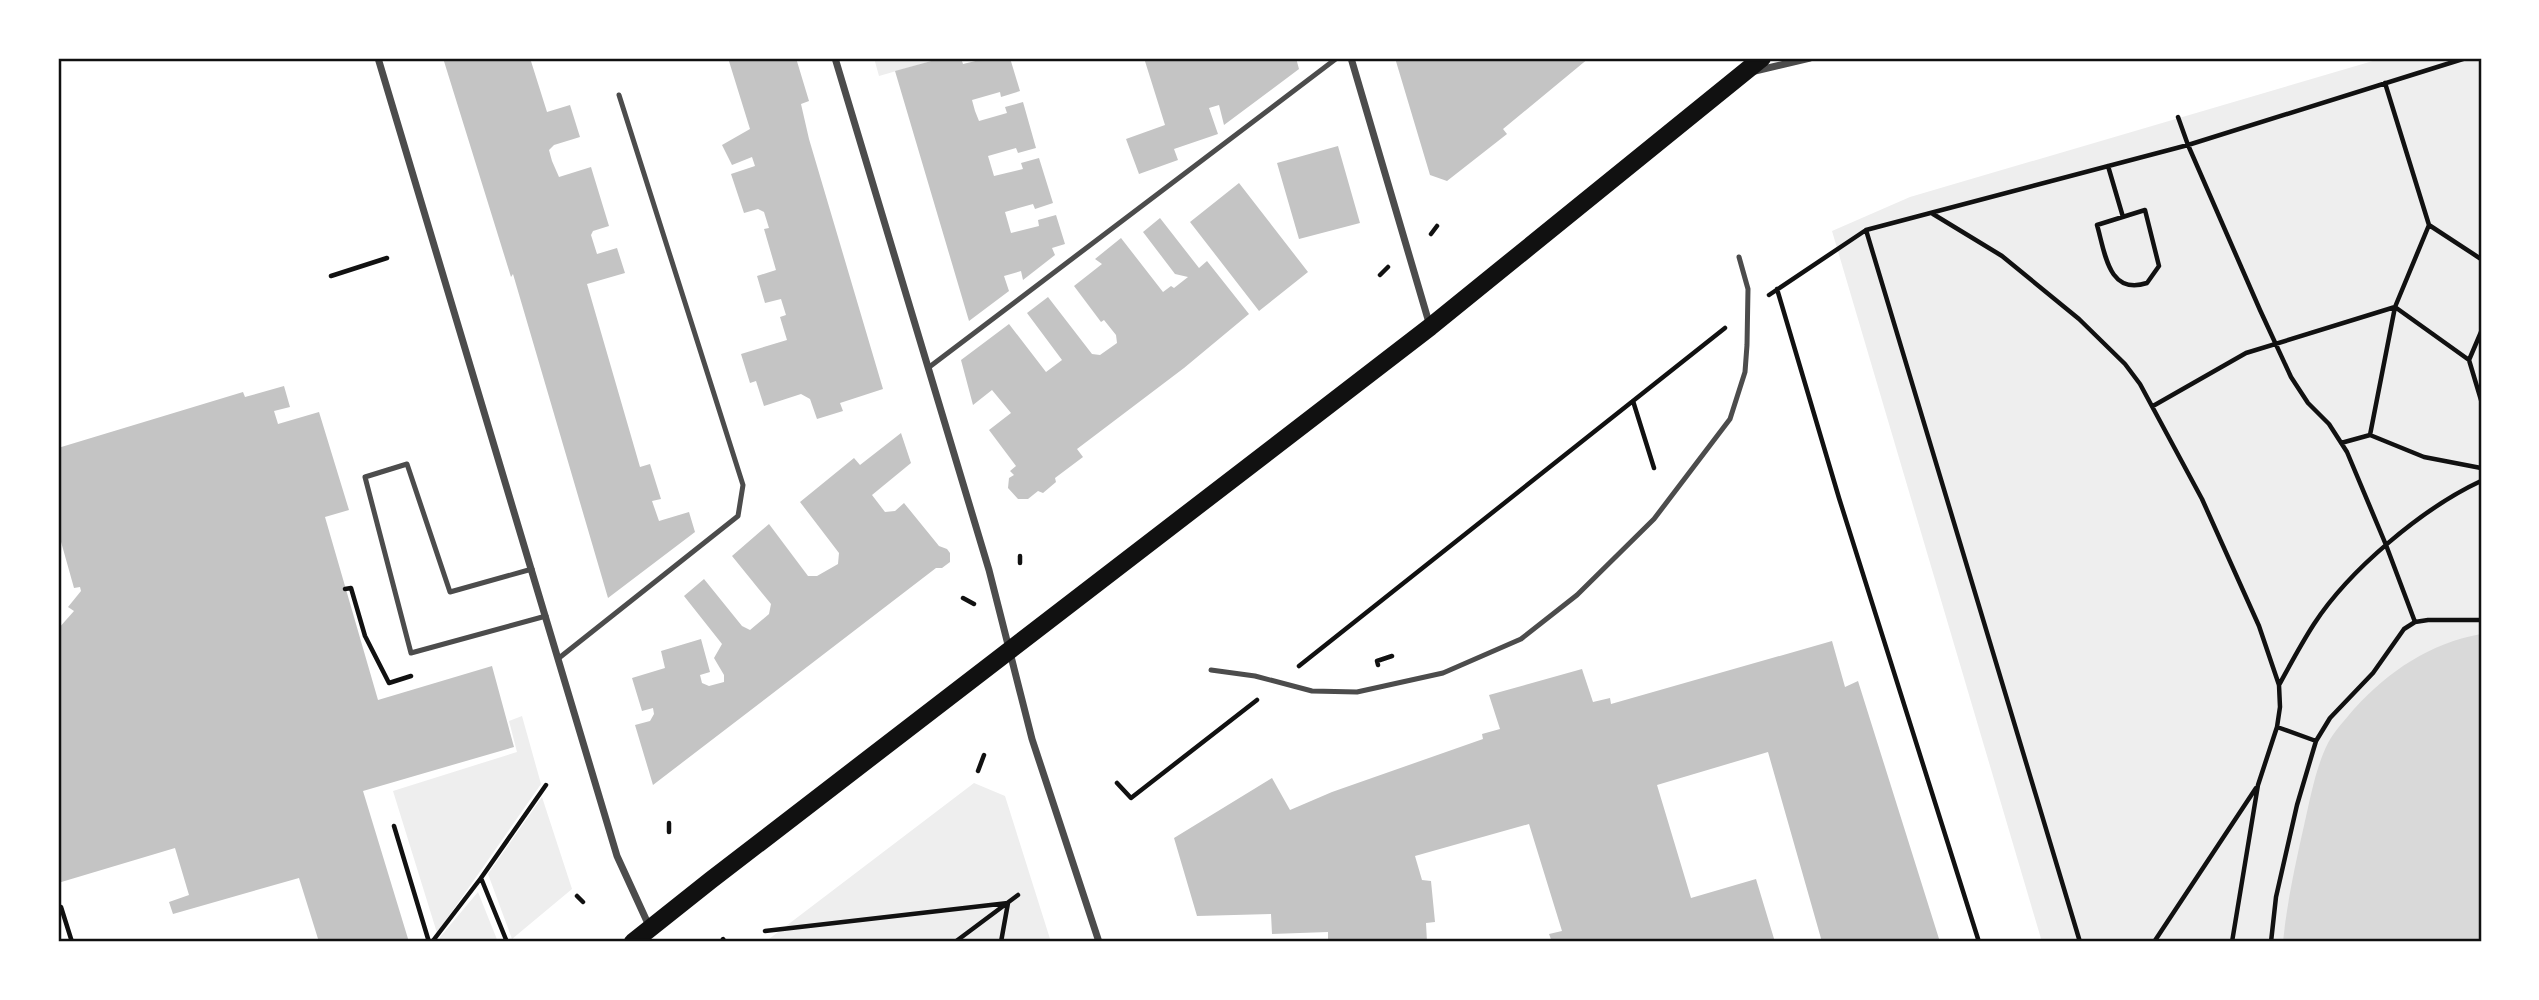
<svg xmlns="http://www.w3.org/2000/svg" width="2539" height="1000" font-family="'Roboto Condensed',sans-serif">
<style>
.green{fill:#eee}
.water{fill:#d9d9d9}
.building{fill:#c4c4c4}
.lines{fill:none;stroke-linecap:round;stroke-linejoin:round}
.path{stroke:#111;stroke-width:4.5}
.service{stroke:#4c4c4c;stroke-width:5}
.minor{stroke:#4c4c4c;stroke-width:7}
.primary{stroke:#111;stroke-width:18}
.neatline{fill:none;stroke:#111;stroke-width:2.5}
</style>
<rect width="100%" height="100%" fill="#fff"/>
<!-- green -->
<path class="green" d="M874,58H942L879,76Z
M2383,58H2481V942H2042L1832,231L1910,197Z
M522,716L541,784L437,933L393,791L517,752L509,721Z
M974,783L1005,796L1051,942H765Z
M542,797L572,889L512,939L488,874Z
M478,892L498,942H439L440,937Z"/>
<!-- water -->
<path class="water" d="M2481,634V942H2283C2287,901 2296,861 2305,821C2311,795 2316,767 2328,743C2335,730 2345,720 2354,709C2389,671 2430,643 2481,634Z"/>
<!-- building -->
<path class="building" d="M443,58H530L547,112L570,105L580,137L554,145L549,150L552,161L559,177L591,167L609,226L593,231L591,235L597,254L617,248L625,273L587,284L640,467L650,464L661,499L652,501L659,521L689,512L695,532L608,598L513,274L511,277Z
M728,58H796L809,101L801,104L809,139L883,389L840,403L843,411L817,419L810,399L801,394L764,406L756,381L750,383L741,354L787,340L780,317L786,315L781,299L765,303L757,276L776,270L764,229L769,228L764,212L758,209L744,213L731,174L755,166L752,157L732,165L722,145L750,129Z
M942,58H961L963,64L988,58H1010L1020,91L1001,97L1000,92L972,100L975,111L979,121L1007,113L1005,107L1023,102L1036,148L1018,153L1016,148L988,156L994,176L1023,169L1021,163L1039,158L1053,203L1035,209L1033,204L1005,212L1011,233L1039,226L1038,220L1056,215L1065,244L1052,248L1055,255L1023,280L1021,271L1004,276L1009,291L969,321L895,71Z
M1144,58H1191V61L1202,58H1296L1299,69L1224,125L1219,105L1209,108L1218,134L1174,149L1178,160L1139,174L1126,139L1165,125Z
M1395,58H1589L1503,129L1507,134L1447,181L1430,175Z
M1338,146L1360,223L1299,239L1277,163Z
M1239,183L1308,272L1259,311L1190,222Z
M1160,218L1199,268L1207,261L1249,314L1184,368L1077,449L1083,457L1055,478L1056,482L1043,493L1038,491L1028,499H1018L1008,488L1009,478L1014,475L1010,471L1016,466L989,430L1011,413L992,390L973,405L961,360L1009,324L1046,372L1062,360L1027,313L1048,297L1092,354L1100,355L1117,343L1116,335L1104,320L1101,322L1074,286L1102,264L1095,259L1121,238L1163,292L1171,286L1174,288L1188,277L1175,274L1143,232Z
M284,386L290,407L274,411L278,424L319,412L349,510L325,517L378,700L492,666L514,747L363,791L409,942H319L299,878L173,914L169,902L189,895L175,848L58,883V666L61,665L58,650V629L74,611L68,607L81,591L80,587L74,588L58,531V448L243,392L245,397Z
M901,433L911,463L872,495L885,512L895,511L904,503L939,546L947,549L950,553V562L942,568H936L653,785L635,725L650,721L654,714L653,708L642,711L632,678L665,668L661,651L701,639L710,672L700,675L702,683L709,686L724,682V675L714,658L722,644L684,596L704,579L742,626L750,630L769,614L771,604L732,556L769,524L808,576H817L838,564L839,553L800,502L854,458L860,465Z
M1832,641L1845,687L1858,681L1940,942H1822L1768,752L1657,785L1691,898L1756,879L1775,942H1552L1549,934L1562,931L1529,824L1415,856L1422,880L1431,881L1435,922L1426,923L1427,942H1328V932L1272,934L1271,914L1197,916L1174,838L1272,778L1290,810L1332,792L1483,739L1482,734L1500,729L1489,695L1582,669L1593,702L1610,698L1611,704Z"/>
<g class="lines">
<!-- path -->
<path class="path" d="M2385,83L2429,225L2481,259
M2178,117L2188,145L2260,310L2291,377L2308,403L2329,424L2347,452L2386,545L2415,622
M2108,166L2123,217
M2145,210L2159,266L2147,283C2108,296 2105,252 2097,225Z
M1933,214L2002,256L2079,319L2125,364L2140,384L2202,499L2259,626L2279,685L2280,707L2277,727L2258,785L2232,942
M2429,225L2395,307L2469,360L2481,332
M1866,230L2080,942
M1431,234L1437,226
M1380,275L1388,267
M331,276L387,258
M1777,289L1839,498L1979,942
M1769,295L1866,230L2188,145L2466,58
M2469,360L2481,400
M1633,401L1654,468
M2153,406L2246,353L2395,307L2370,435
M2341,443L2370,435L2424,457L2481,468
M1020,556V563
M345,589L351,588L365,636L389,683L411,676
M963,598L974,604
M1378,665L1377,661L1392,656
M1299,666L1725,328
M2279,685C2290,665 2301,644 2314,624C2349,570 2423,508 2481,481
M2277,727L2316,741
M978,771L984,755
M1117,783L1131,798L1257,700
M669,823V832
M394,826L429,942
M481,878L507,942
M577,896L583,902
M61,907L72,942
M765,931L1008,903L1001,942
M723,939L725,942
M432,942L481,878L546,785
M955,942L1018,895
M2154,942L2256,788
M2271,942L2276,897L2297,805L2316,741L2330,718L2373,673L2404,629L2415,622L2428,620H2481"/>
<!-- service -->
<path class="service" d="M928,368L1337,58
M532,569L450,592L407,464L365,477L411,653L546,616
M559,658L738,516L743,485L619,95
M1211,670L1255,676L1312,691L1357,692L1443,673L1521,639L1577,595L1654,519L1730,419L1745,372L1747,345L1748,289L1739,257"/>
<!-- minor -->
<path class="minor" d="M378,58L617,856L650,928
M835,58L989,570L1032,739L1099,942
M1351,58L1430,326
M1755,71L1810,58"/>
<!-- primary -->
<path class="primary" d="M633,942L711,880L1430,327L1762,58"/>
</g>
<!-- border -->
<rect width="2539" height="1000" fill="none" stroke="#ffffff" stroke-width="119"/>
<rect x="60" y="60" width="2420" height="880" class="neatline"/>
</svg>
